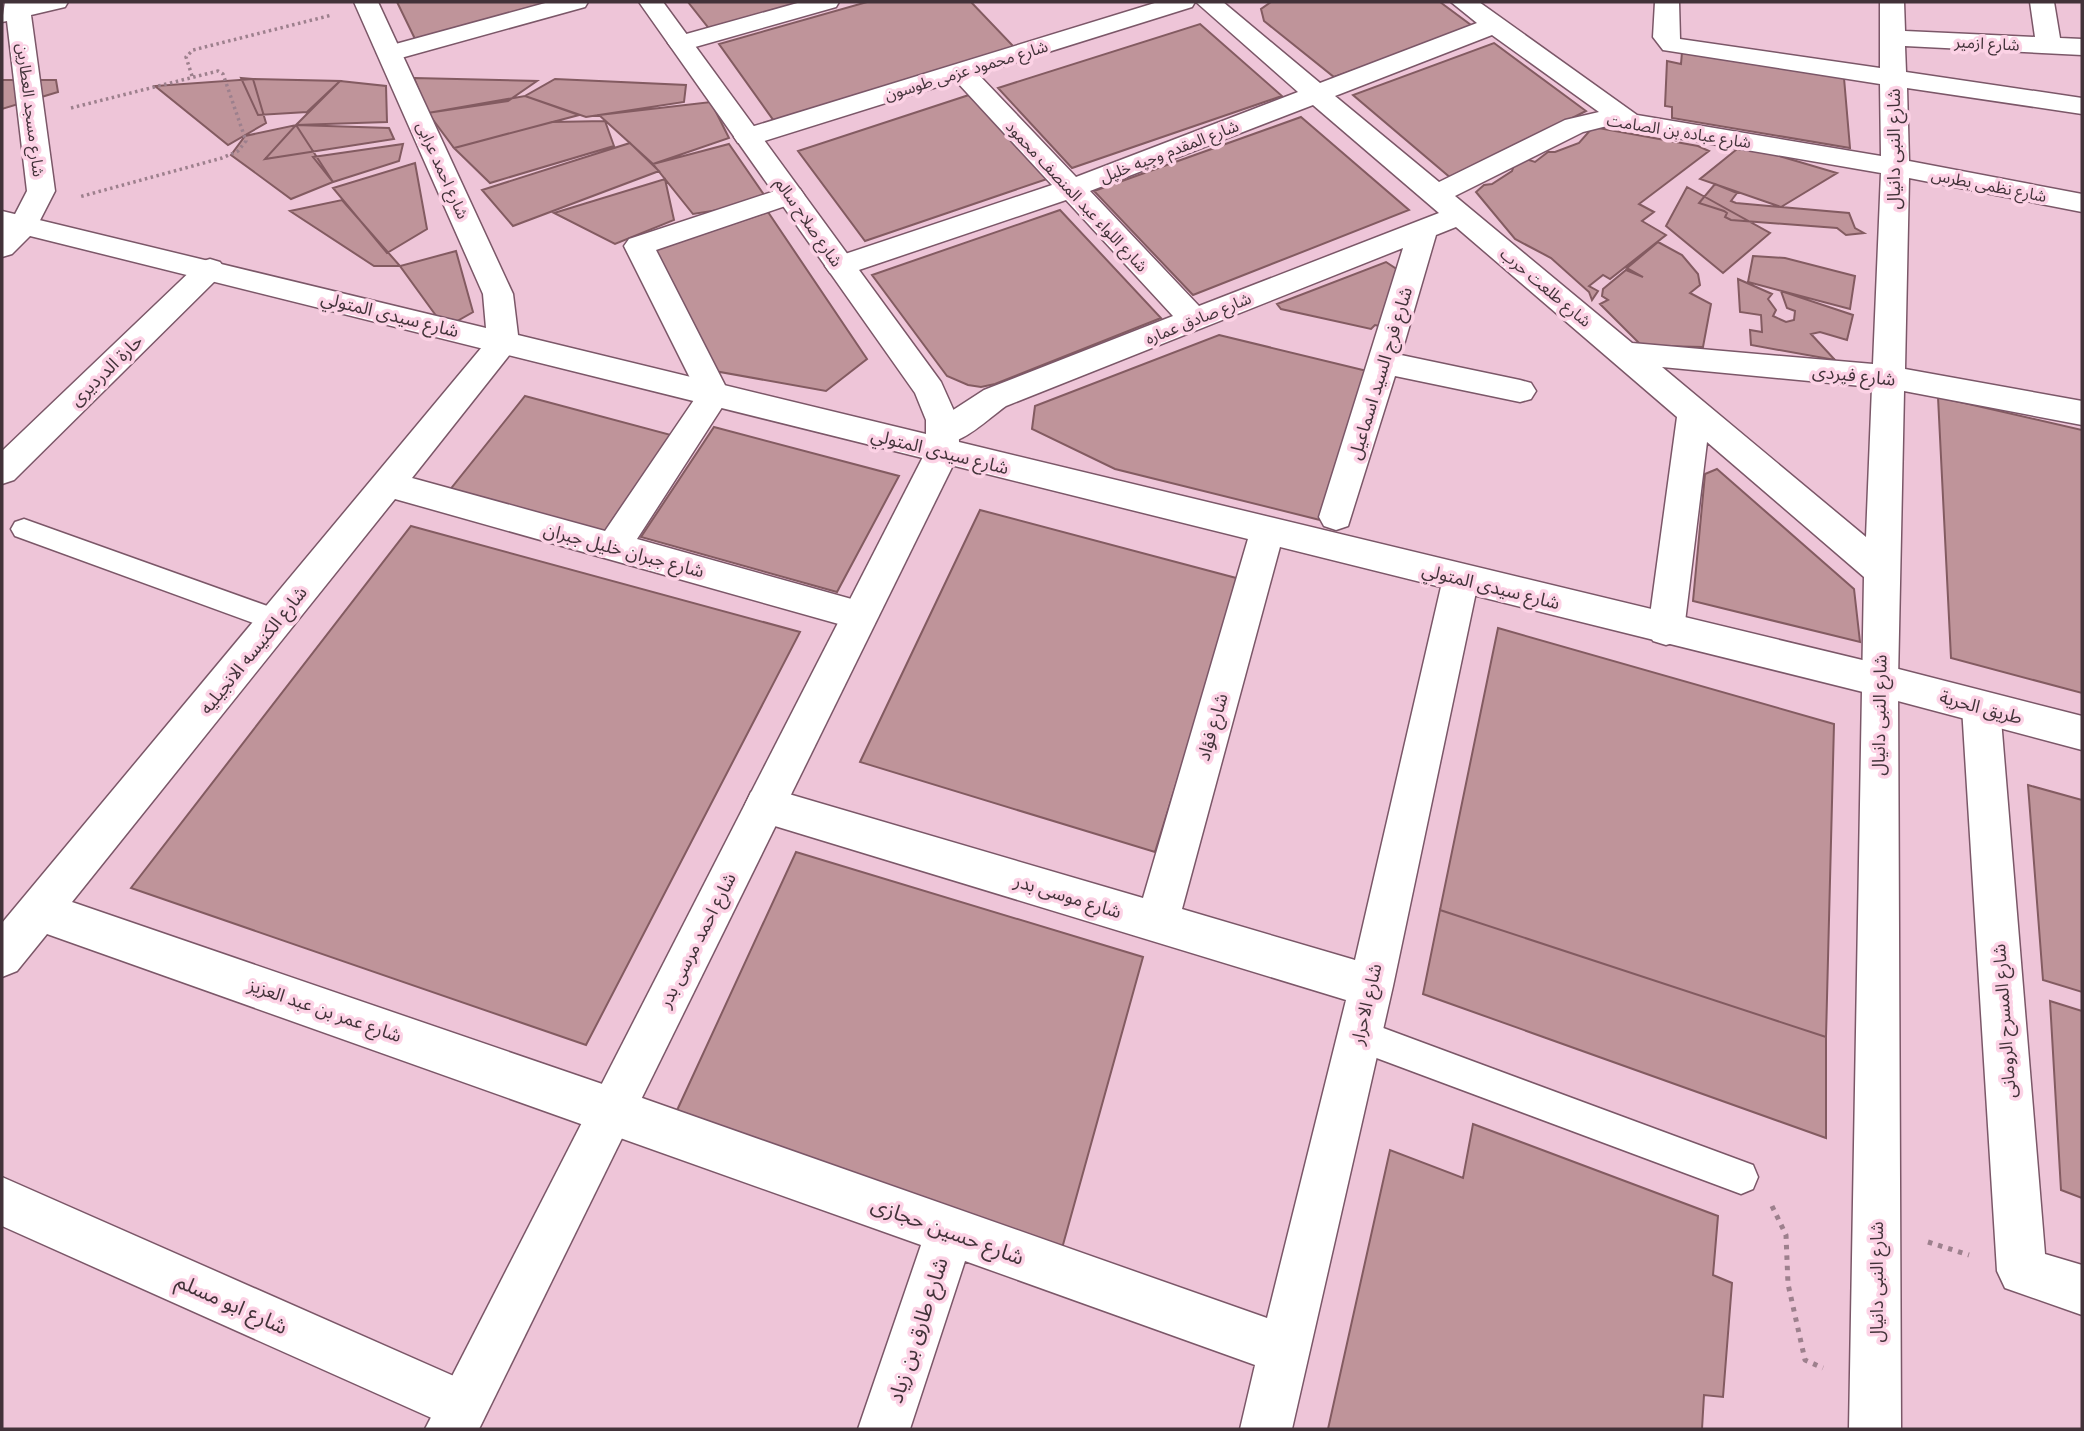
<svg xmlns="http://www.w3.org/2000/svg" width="2084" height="1431" font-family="Mulish,'Noto Sans Arabic',sans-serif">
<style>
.building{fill:#bf949a;stroke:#835b61;stroke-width:2}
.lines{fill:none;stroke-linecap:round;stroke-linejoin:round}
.lane-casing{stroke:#7b5768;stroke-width:3}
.street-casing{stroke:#7b5768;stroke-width:3}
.secondary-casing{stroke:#7b5768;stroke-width:3}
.primary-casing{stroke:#7b5768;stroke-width:3}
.path-far1{stroke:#9d808d;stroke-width:3.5;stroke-dasharray:2.5 3.5;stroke-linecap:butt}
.path{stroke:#9d808d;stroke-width:5;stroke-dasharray:4.5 6;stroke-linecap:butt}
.lane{fill:#fff;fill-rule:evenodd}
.street{fill:#fff;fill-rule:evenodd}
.secondary{fill:#fff;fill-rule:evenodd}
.primary{fill:#fff;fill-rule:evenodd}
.labels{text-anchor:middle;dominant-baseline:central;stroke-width:7;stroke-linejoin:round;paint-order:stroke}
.far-street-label{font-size:16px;fill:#423239;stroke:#fcd2e5}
.street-label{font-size:18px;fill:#423239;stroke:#fcd2e5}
.near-street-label{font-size:21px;fill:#423239;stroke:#fcd2e5}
</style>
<rect width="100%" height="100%" fill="#eec5d8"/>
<!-- building -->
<path class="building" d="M397,2H562L416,41Z
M688,2H809L711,31Z
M867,2H971L1014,47L774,121L719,44Z
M1440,2L1475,28L1334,77L1264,21L1261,9L1271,2Z
M1200,24L1282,96L1072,168L998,88Z
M1494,43L1586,111L1452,179L1353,95Z
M1682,52L1844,78L1850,148L1672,118V107L1665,106L1667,61L1681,64Z
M241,78L253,79L340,81L307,112L258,115Z
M414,78L537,81L508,101L428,113Z
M253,79L266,123L228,145L155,86Z
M555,79L686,85L684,102L586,117L525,96Z
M2,80H56L58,92L2,109Z
M340,81L386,86L387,122L296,125Z
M972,94L1047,179L865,241L798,151Z
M525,96L579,115L454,148L428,113Z
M711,102L729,138L653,164L599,115Z
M1301,117L1409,210L1193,295L1094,191Z
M605,121L614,146L490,183L454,148L552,122Z
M296,125L389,128L394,139L265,159Z
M296,125L333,182L291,199L231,155L245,136Z
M1593,127L1698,146L1709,151L1639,204L1654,212L1642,221L1666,235L1610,279L1603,275L1589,286L1598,291L1592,300L1589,292L1551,258L1515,239L1476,192L1484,185L1492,184L1512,171L1514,165L1526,159L1535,162L1548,152H1555L1579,143Z
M630,143L659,171L513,226L482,190Z
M403,144L399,161L333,182L313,157Z
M729,144L769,202L693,214L653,164Z
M1742,145L1837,173L1781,207L1700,179Z
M415,163L427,229L387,253L333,188Z
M665,179L674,220L615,244L554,213Z
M1715,184L1737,193L1731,201L1736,203L1849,213L1855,228L1864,233L1846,235L1837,228L1731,220L1725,217L1727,213L1724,211L1699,203Z
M1687,187L1770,233L1723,273L1666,226Z
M342,200L400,266H374L290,211Z
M1060,210L1161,318L995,384L981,387L968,385L947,376L872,275Z
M768,212L867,359L826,391L709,370L645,253Z
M1658,242L1682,255L1698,274L1700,285L1690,293L1711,304L1703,347L1658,346L1651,355L1600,304L1608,300L1602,296L1603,289L1626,270L1643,277L1627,268Z
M456,251L473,312L445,328L400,266Z
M1753,256L1785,258L1855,276L1850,309L1748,282Z
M1386,262L1398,270L1379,326L1375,325L1371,329L1281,309L1277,304Z
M1738,279L1772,294L1768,299L1776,310L1773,316L1786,322L1794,320L1795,311L1787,308L1781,291L1853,315L1847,340L1820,332L1811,334L1835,360L1751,345L1750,330L1762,332L1761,315L1740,312Z
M1219,335L1367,371L1324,521L1115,469L1032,429L1035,406Z
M525,396L671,435L602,535L449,491Z
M1938,397L2082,430V693L1951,658Z
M714,427L899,476L837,592L641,537Z
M1717,469L1854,589L1860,642L1693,601L1705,474Z
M980,510L1240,579L1155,852L860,762Z
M411,526L800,632L586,1045L131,888Z
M1498,628L1834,724L1826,1037L1440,910Z
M2028,785L2082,800V992L2043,980Z
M796,852L1143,957L1061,1252L673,1119Z
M1440,910L1826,1037V1138L1423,994Z
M2050,1001L2082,1011V1198L2061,1190Z
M1473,1124L1718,1216L1713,1275L1732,1283L1723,1397L1704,1395L1702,1429H1328L1390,1150L1463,1178Z"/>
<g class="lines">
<defs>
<path id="lane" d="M24,519L287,613L291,621L287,629L278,632L15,536L11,529L15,522Z
M1359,1019L1753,1165L1758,1177L1753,1189L1741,1194L1347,1047L1343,1035L1347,1023Z"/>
<path id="street" d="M5,2H68L65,7L31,15L55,191L34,232L12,254L2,257V230L12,220L27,191L7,21L2,22Z
M549,2H588L585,7L390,61L381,58L377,53L381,48Z
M801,2H839L836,7L681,51L672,48L668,43L672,38Z
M1158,2H1195L1192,7L978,74L1076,177L1298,92L1196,2H1223L1320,83L1477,23L1451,2H1479L1637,115L1881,156L1880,84L1663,50L1653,37L1655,2H1679L1680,39L1880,68V2H1904L1905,31L2035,37L2030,2H2054L2060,38L2082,39V55L1905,46L1906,72L2082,98V114L1907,88L1909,161L2082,194V212L1909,178L1905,369L2082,401V425L1904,391L1898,680L1901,1429H1849L1864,577L1707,442L1684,630L1679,641L1666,645L1653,641L1648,630L1677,417L1456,227L1436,235L1401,355L1520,380L1531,383L1536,391L1531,399L1520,402L1395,376L1348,526L1336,530L1324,526L1319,517L1403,248L1006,406C985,421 957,451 930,443L926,434L930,425L984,390L1173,316L1066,200L850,273L840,276L830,273L825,266L830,259L1052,185L956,81L758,143H738L734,137L738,131ZM1492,35L1599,112L1565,120L1439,182L1335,96ZM1313,105L1439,213L1199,306L1090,191ZM1607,126L1881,173L1873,364L1632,343L1455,196L1583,132ZM1662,367L1872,387L1866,537Z
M790,186L800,189L804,195L800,201L656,250L730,395L637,539L873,605L878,615L873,625L860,630L395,499L72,902L611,1087L1267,1318L1346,1000L765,823L751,818L745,805L751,792L765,787L1143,898L1250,532L1255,522L1267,518L1279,522L1284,532L1182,909L1355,960L1443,578L1448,568L1461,564L1474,568L1479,578L1393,986L1292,1429H1240L1255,1365L965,1261L910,1429H858L921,1245L47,934L17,971L2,977V923L492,335L503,332L514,335L519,343L412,478L605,531L698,394L624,246L629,239Z
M210,259L220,262L225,269L220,276L14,480L2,484V451L200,262Z
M1981,691L1995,695L2000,707L2045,1254L2082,1265V1315L2005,1288L1997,1271L1962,707L1967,695Z
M2,1177L481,1388L489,1406L481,1424C468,1430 458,1430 445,1424L2,1226Z"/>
<path id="secondary" d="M943,439L955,442L960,451L479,1429H425L926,451L931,442Z"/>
<path id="primary" d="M354,2H378L513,294L518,335L926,434V420L915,393L639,2H663L941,382L958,420L959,442L1879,664L2082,716V750L1879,696L2,229V211L486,328L483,294Z"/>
</defs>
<!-- lane casing -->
<use href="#lane" class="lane-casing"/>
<!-- street casing -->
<use href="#street" class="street-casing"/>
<!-- secondary casing -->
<use href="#secondary" class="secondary-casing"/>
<!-- primary casing -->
<use href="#primary" class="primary-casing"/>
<!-- path-far1 -->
<path class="path-far1" d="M192,76L186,57L193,50L332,15
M71,108L218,71L223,74L246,141L238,151L222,158L79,197"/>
<!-- path -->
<path class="path" d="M1772,1206L1786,1235L1788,1284L1805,1360L1823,1368
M1928,1242L1969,1255"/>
<!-- lane -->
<use href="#lane" class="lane"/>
<!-- street -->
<use href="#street" class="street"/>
<!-- secondary -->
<use href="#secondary" class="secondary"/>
<!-- primary -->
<use href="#primary" class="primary"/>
</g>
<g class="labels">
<!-- far-street labels -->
<g class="far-street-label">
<text transform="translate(1987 43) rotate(3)">شارع ازمير</text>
<text transform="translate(966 70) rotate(-17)">شارع محمود عزمى طوسون</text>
<text transform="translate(31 110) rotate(83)">شارع مسجد العطارين</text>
<text transform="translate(1679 131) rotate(9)">شارع عباده بن الصامت</text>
<text transform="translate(1169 151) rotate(-21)">شارع المقدم وجيه خليل</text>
<text transform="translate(443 170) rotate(66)">شارع احمد عرابى</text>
<text transform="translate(1989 185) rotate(11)">شارع نظمى بطرس</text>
<text transform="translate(1077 196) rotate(47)">شارع اللواء عبد المنصف محمود</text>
<text transform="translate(809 222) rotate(55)">شارع صلاح سالم</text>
<text transform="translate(1546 287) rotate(40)">شارع طلعت حرب</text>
<text transform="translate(1198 318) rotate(-22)">شارع صادق عماره</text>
</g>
<!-- street labels -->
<g class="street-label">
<text transform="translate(1893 149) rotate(-90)">شارع النبى دانيال</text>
<text transform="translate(390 314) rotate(14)">شارع سيدى المتولي</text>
<text transform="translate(106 370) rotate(-44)">حارة الدرديرى</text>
<text transform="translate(1380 373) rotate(-73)">شارع فرج السيد اسماعيل</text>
<text transform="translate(1854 375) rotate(6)">شارع فيردى</text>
<text transform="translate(940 451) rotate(14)">شارع سيدى المتولي</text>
<text transform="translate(624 550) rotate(15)">شارع جبران خليل جبران</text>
<text transform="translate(1491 586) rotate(14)">شارع سيدى المتولي</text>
<text transform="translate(253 650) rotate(-51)">شارع الكنيسه الانجيليه</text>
<text transform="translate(1981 707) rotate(15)">طريق الحرية</text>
<text transform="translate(1879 715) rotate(-89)">شارع النبى دانيال</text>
<text transform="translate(1212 727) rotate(-74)">شارع فؤاد</text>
<text transform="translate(1068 896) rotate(17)">شارع موسى بدر</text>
<text transform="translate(697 940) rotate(-63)">شارع احمد مرسى بدر</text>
<text transform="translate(1366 1004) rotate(-77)">شارع الاحرار</text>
<text transform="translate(325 1010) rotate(19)">شارع عمر بن عبد العزيز</text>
<text transform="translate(2004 1021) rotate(-94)">شارع المسرح الرومانى</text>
<text transform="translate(1876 1282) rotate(-90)">شارع النبى دانيال</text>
</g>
<!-- near-street labels -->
<g class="near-street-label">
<text transform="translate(948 1230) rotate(20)">شارع حسين حجازى</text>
<text transform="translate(232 1303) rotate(24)">شارع ابو مسلم</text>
<text transform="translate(917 1330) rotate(-72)">شارع طارق بن زياد</text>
</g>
</g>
<!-- border -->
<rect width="2084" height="1431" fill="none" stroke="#423239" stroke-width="7"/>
</svg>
